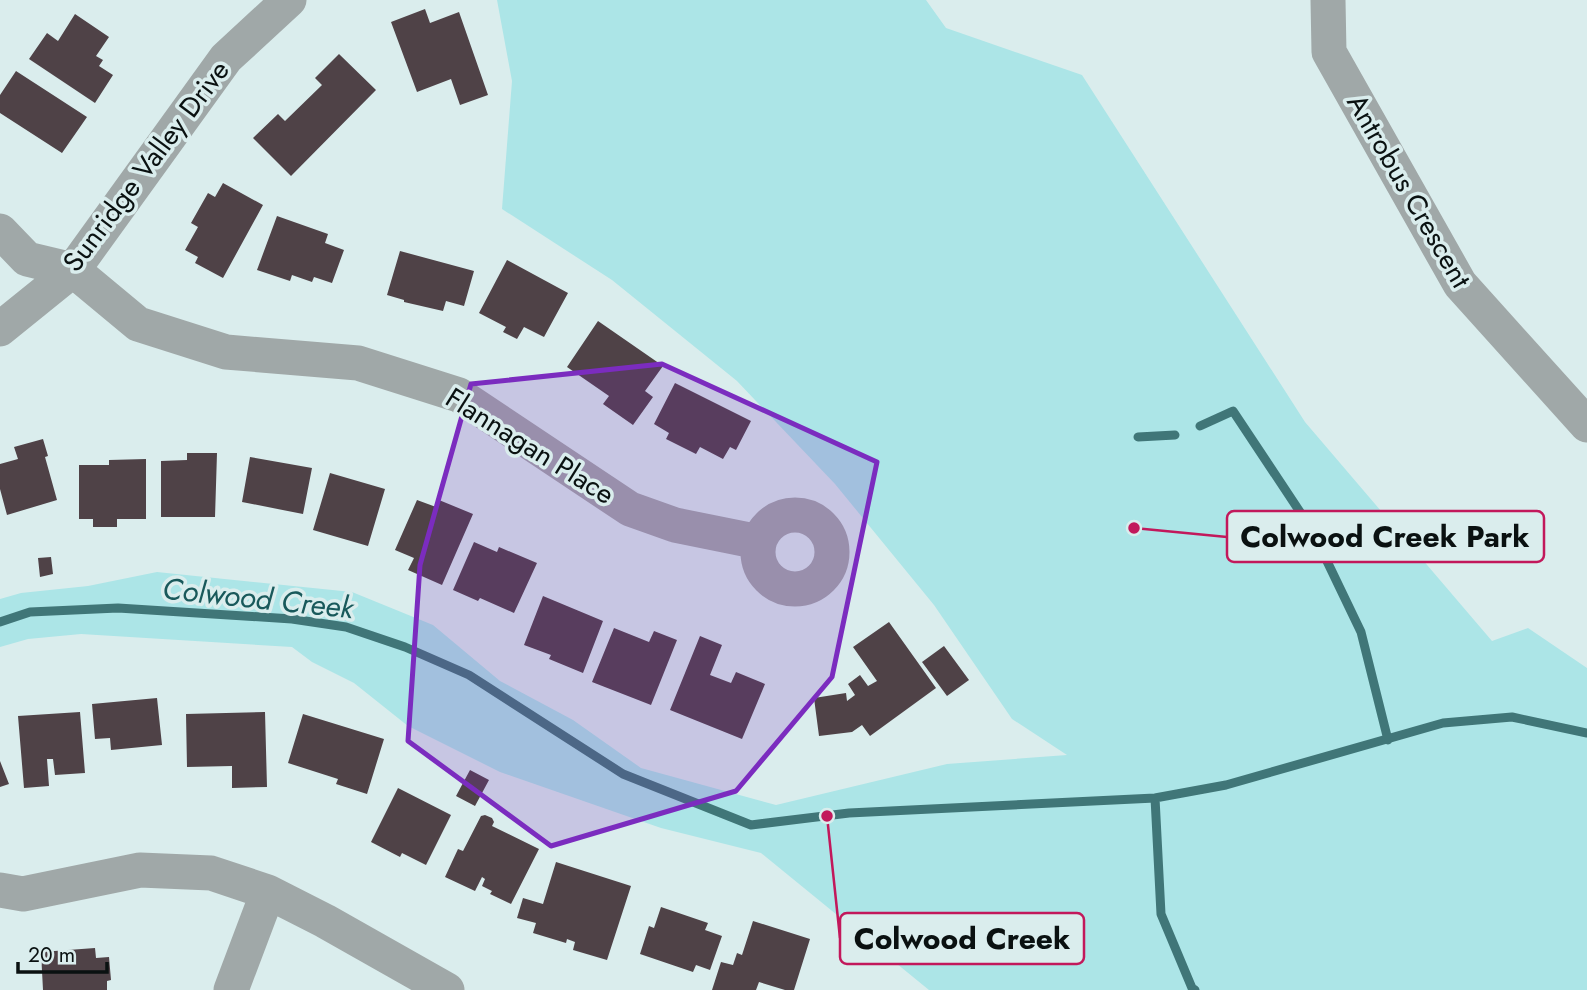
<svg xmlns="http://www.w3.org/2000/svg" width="1587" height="990" font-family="Jost,sans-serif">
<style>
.green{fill:#ace5e7}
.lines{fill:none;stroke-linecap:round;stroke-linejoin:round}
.stream{stroke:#407678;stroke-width:9}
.building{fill:#4f4247}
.street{stroke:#a0a8a8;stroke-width:35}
.marked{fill:#7b2cbf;fill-opacity:0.2;stroke:#7b2cbf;stroke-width:5;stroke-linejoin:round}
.labels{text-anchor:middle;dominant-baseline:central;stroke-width:7;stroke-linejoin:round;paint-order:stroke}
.street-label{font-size:28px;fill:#0a1111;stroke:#daeded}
.water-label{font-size:30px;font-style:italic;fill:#19595b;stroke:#daeded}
.leader{fill:none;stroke:#c2185b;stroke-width:2.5}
.callout-dot{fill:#c2185b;stroke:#daeded;stroke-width:2.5}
.callout{fill:#daeded;stroke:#c2185b;stroke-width:2.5}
.callout-label{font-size:30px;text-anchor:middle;font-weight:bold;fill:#0a1111}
</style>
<rect width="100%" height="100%" fill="#daeded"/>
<!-- green -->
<path class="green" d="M497,0H926L946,28L1082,75L1305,422L1492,641L1528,628L1587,668V990H929L761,853L661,828L500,772L408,726L354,683L312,662L292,647L81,634L28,639L0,647V599L21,593L88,586L157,572L352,592L433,625L500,681L573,720L641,768L776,805L947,764L1067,755L1012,719L934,605L835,484L737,381L612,280L502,209L512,81Z"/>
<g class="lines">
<!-- stream -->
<path class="stream" d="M1200,426L1233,411L1312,530L1361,632L1388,740
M1138,437L1175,435
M0,622L30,612L118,608L292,619L346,627L405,647L469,675L623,774L751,825L849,813L1155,798L1226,785L1443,723L1512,717L1587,733
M1155,798L1161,914L1192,988L1195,990"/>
</g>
<!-- building -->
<path class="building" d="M425,9L430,23L459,12L488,95L460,105L451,79L417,92L391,22Z
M75,14L109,37L96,56L103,60L99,66L113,75L95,103L29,59L47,33L58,41Z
M339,54L376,90L291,176L253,138L278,114L285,121L322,85L315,78Z
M16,71L87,117L62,153L0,113V95Z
M223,183L263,205L223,278L195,263L198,257L185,250L198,227L191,223L208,193L215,197Z
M277,216L328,234L325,243L344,250L332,283L314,277L312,282L292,275L290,281L257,270Z
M400,251L474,271L464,306L446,301L443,311L404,302V300L387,295Z
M507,260L568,293L544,337L524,327L517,339L503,332L506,327L479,313Z
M598,321L663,366L645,391L653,397L633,425L603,404L609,396L567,367Z
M675,383L751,421L736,450L730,447L723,459L700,447L696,454L666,439L669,433L654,424Z
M43,439L48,456L45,457L57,500L7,515L0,489V464L18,459L14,447Z
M187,453H217L215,517H161V461L187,460Z
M250,457L312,468L303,514L242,502Z
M146,459V519H117V527H93V519H79V465H109V460Z
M330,473L385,489L368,546L313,530Z
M417,500L436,507L439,500L473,514L442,585L408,570L414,558L395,550Z
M474,542L497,552L499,547L537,563L514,613L480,598L478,601L453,590Z
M51,557L53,574L40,577L38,558Z
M543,596L603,621L583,673L549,659L551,655L524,645Z
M889,622L936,688L870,736L862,725L852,732L819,736L814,698L846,693L847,701L855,695L848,684L860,675L868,686L877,681L853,647Z
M614,628L649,642L654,631L677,640L651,705L592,682Z
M700,636L722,645L710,675L731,683L736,672L765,684L742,739L670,710Z
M944,646L969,680L947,696L922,662Z
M157,698L162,745L111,750L110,738L95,739L92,704Z
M80,712L85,773L55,775L53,759H47L49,786L24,788L18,716Z
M265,712L267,787L232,788V766L187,767L186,714Z
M303,714L384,739L367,794L336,784L338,779L288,763Z
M0,761L9,784L0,787Z
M470,770L489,780L475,806L456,796Z
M398,788L451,815L426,865L402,853L400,857L371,842Z
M485,815L492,818L494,822L492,826L539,849L511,904L490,894L492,891L482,886L485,879L482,877L475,891L445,877L458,849L463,851L481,816Z
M556,862L631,886L607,960L573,950L575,942L567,939L566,943L533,933L536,923L517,918L523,898L543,904Z
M661,907L708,923L705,930L722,936L710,970L696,965L693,972L640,954L649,926L654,928Z
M753,921L810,939L794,990H785L759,982L756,990H712L721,962L733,965L737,953L742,955Z
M95,948L96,958L109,957L111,980L107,981V990H43L41,952Z"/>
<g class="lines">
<!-- street -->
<path class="street" d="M1328,0L1329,52L1460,284L1587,425
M0,231L27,259L73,270L138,324L226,352L358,363L459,395L630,509L675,525L759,542
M0,329L73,270L226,58L289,0
M758 552a37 37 0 1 1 74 0a37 37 0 1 1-74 0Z
M0,890L23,894L140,870L211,873L268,892L325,921L447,990
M231,990L268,892"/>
</g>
<!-- marked area -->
<path class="marked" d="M662,364L877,462L832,677L736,791L551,846L408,741L420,565L471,384Z"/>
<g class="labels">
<!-- street labels -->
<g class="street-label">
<text transform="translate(146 166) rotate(-53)">Sunridge Valley Drive</text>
<text transform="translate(1409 191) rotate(60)">Antrobus Crescent</text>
<text transform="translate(530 446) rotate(32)">Flannagan Place</text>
</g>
<!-- water labels -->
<g class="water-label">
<text transform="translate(258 598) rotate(6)">Colwood Creek</text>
</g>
</g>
<!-- callouts -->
<path class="leader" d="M1134 528L1227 537M827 816L840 938"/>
<g class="callout-dot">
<circle cx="1134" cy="528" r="7"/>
<circle cx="827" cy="816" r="7"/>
</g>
<g class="callout">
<rect x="1227" y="511" width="317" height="51" rx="7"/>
<rect x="840" y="913" width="244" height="51" rx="7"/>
</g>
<g class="callout-label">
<text x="1385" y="547">Colwood Creek Park</text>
<text x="962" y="949">Colwood Creek</text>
</g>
<!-- scale -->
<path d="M18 962v10h89v-10" fill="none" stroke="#0a1111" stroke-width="3.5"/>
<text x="28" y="962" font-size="21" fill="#0a1111" stroke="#daeded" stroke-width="5" paint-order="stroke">20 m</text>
</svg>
